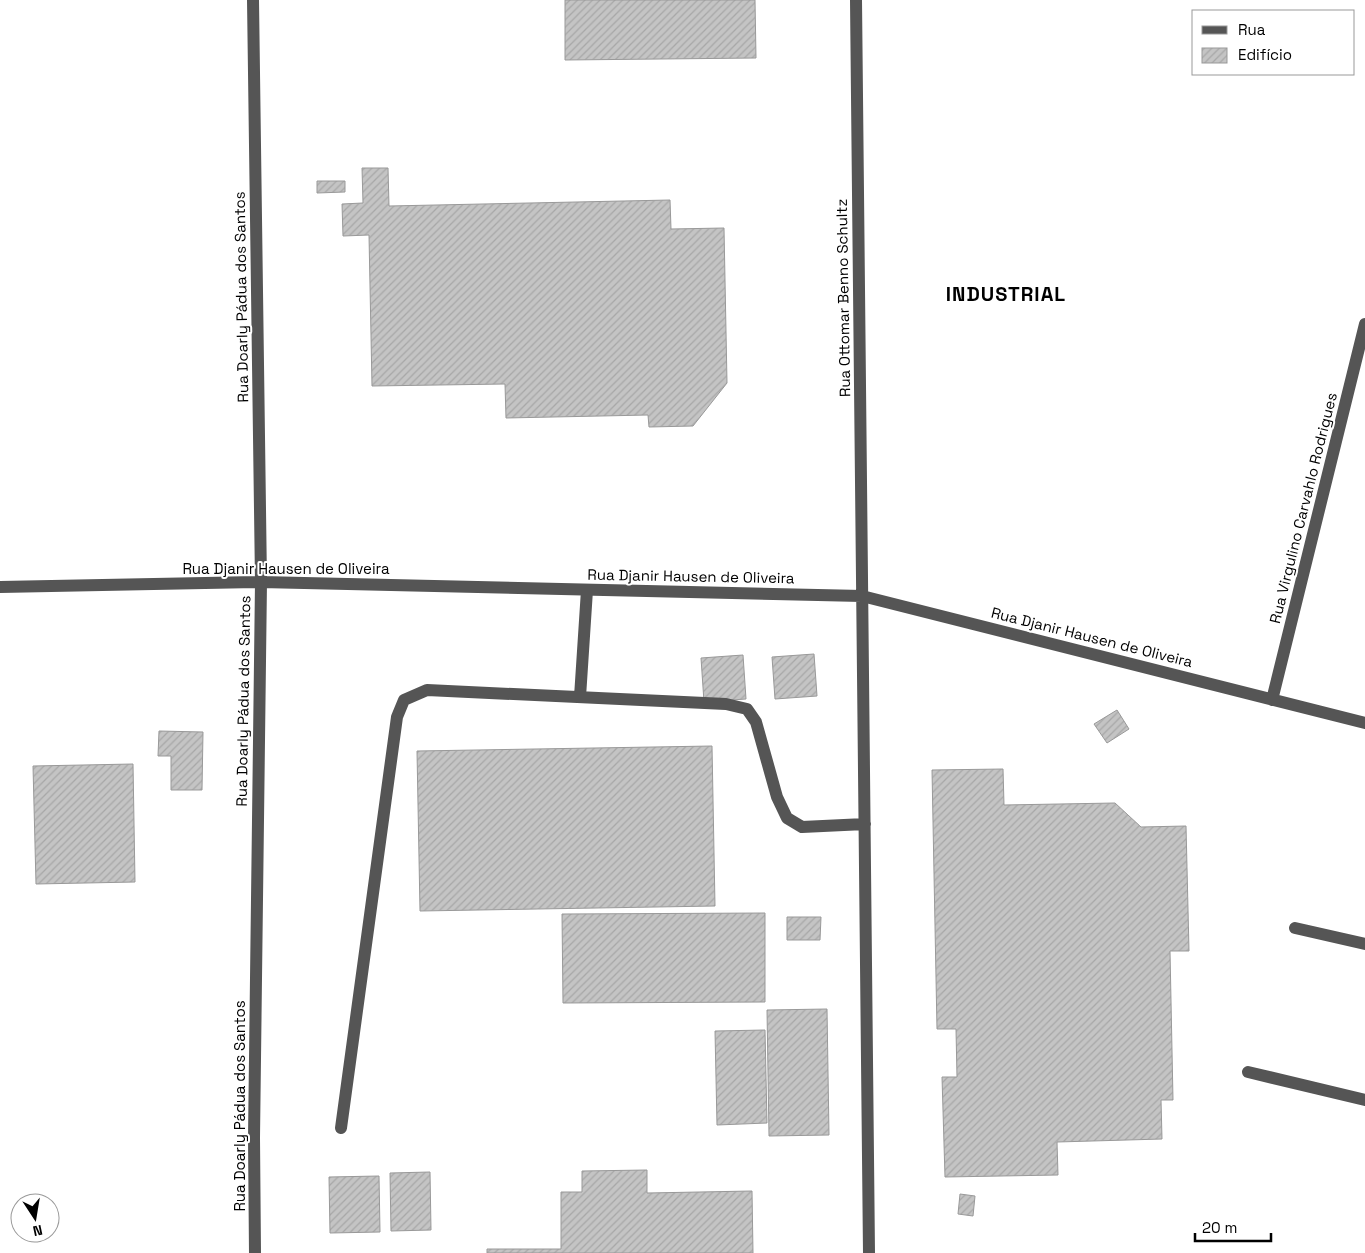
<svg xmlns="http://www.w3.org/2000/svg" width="1365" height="1253" font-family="'Space Grotesk',sans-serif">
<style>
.building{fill:url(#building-hatch);stroke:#999}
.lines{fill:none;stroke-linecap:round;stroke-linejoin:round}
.minor{stroke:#555;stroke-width:12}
.labels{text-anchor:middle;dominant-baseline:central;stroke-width:4;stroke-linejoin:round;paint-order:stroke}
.street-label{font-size:15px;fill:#000;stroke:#fff}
.district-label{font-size:20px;font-weight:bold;letter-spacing:1px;fill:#000;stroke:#fff}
</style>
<defs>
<pattern id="building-hatch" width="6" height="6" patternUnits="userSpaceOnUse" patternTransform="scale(1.25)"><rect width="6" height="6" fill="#c4c4c4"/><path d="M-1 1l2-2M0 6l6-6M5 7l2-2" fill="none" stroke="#a7a7a7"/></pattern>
</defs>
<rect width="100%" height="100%" fill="#fff"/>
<!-- building -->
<path class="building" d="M565,0H755L756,58L565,60Z
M362,168H388L389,206L670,200L671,229L724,228L727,383L693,426L649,427L648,415L506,418L505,384L372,386L369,235L343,236L342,204L363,203Z
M317,181H345V192L317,193Z
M814,654L817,696L775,699L772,657Z
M743,655L746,699L704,702L701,658Z
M1117,710L1129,729L1107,743L1094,724Z
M159,731L203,732L202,790H171V756H158Z
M712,746L715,906L420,911L417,751Z
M133,764L135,882L36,884L33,766Z
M1003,769L1004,805L1115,803L1141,827L1186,826L1189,951H1170L1173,1100H1161L1162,1139L1057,1142L1058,1175L945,1177L942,1077H957L956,1029H937L932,770Z
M765,913V1002L563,1003L562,914Z
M787,917H821L820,940H787Z
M827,1009L829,1135L769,1136L767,1010Z
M765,1030L767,1123L717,1125L715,1031Z
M647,1170V1193L752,1191L753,1253H487V1249H561V1192H582V1171Z
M430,1172L431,1230L391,1231L390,1173Z
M379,1176L380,1232L330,1233L329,1177Z
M960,1194L975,1196L973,1216L958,1214Z"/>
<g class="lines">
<!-- minor -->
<path class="minor" d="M253,0L261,582L254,1138L255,1253
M856,0L869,1253
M0,587L261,582L862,596L1365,723
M580,697L587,590
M1272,700L1365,324
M1295,928L1365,944
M1248,1072L1365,1100
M341,1128L397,717L404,700L427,690L726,704L747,709L756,722L777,797L787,818L802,827L865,824"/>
</g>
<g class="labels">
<!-- street labels -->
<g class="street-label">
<text transform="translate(241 297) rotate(-91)">Rua Doarly Pádua dos Santos</text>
<text transform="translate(843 298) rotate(-91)">Rua Ottomar Benno Schultz</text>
<text transform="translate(1303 508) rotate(-76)">Rua Virgulino Carvahlo Rodrigues</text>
<text x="286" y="568">Rua Djanir Hausen de Oliveira</text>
<text transform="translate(691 576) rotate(1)">Rua Djanir Hausen de Oliveira</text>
<text transform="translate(1092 637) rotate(14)">Rua Djanir Hausen de Oliveira</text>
<text transform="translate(243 701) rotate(-89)">Rua Doarly Pádua dos Santos</text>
<text transform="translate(239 1106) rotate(-90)">Rua Doarly Pádua dos Santos</text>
</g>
<!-- district labels -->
<g class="district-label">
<text x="1006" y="294">INDUSTRIAL</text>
</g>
</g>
<!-- legend -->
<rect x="1192" y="10" width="162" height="65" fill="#ffffff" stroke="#999999"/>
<rect x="1202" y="26" width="25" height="8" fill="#555555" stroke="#999999"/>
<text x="1238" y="35" font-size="15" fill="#000000">Rua</text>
<rect x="1202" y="48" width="25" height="15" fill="url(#building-hatch)" stroke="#999999"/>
<text x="1238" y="60" font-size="15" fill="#000000">Edifício</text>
<!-- north arrow -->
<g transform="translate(35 1218) rotate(168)"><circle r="24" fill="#ffffff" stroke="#999999"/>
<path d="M0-4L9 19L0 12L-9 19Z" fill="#000000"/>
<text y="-8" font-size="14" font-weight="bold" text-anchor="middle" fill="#000000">N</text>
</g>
<!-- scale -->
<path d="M1195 1233v8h76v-8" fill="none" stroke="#000000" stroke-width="2.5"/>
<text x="1202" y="1233" font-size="15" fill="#000000" stroke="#ffffff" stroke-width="4" paint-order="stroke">20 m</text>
</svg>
